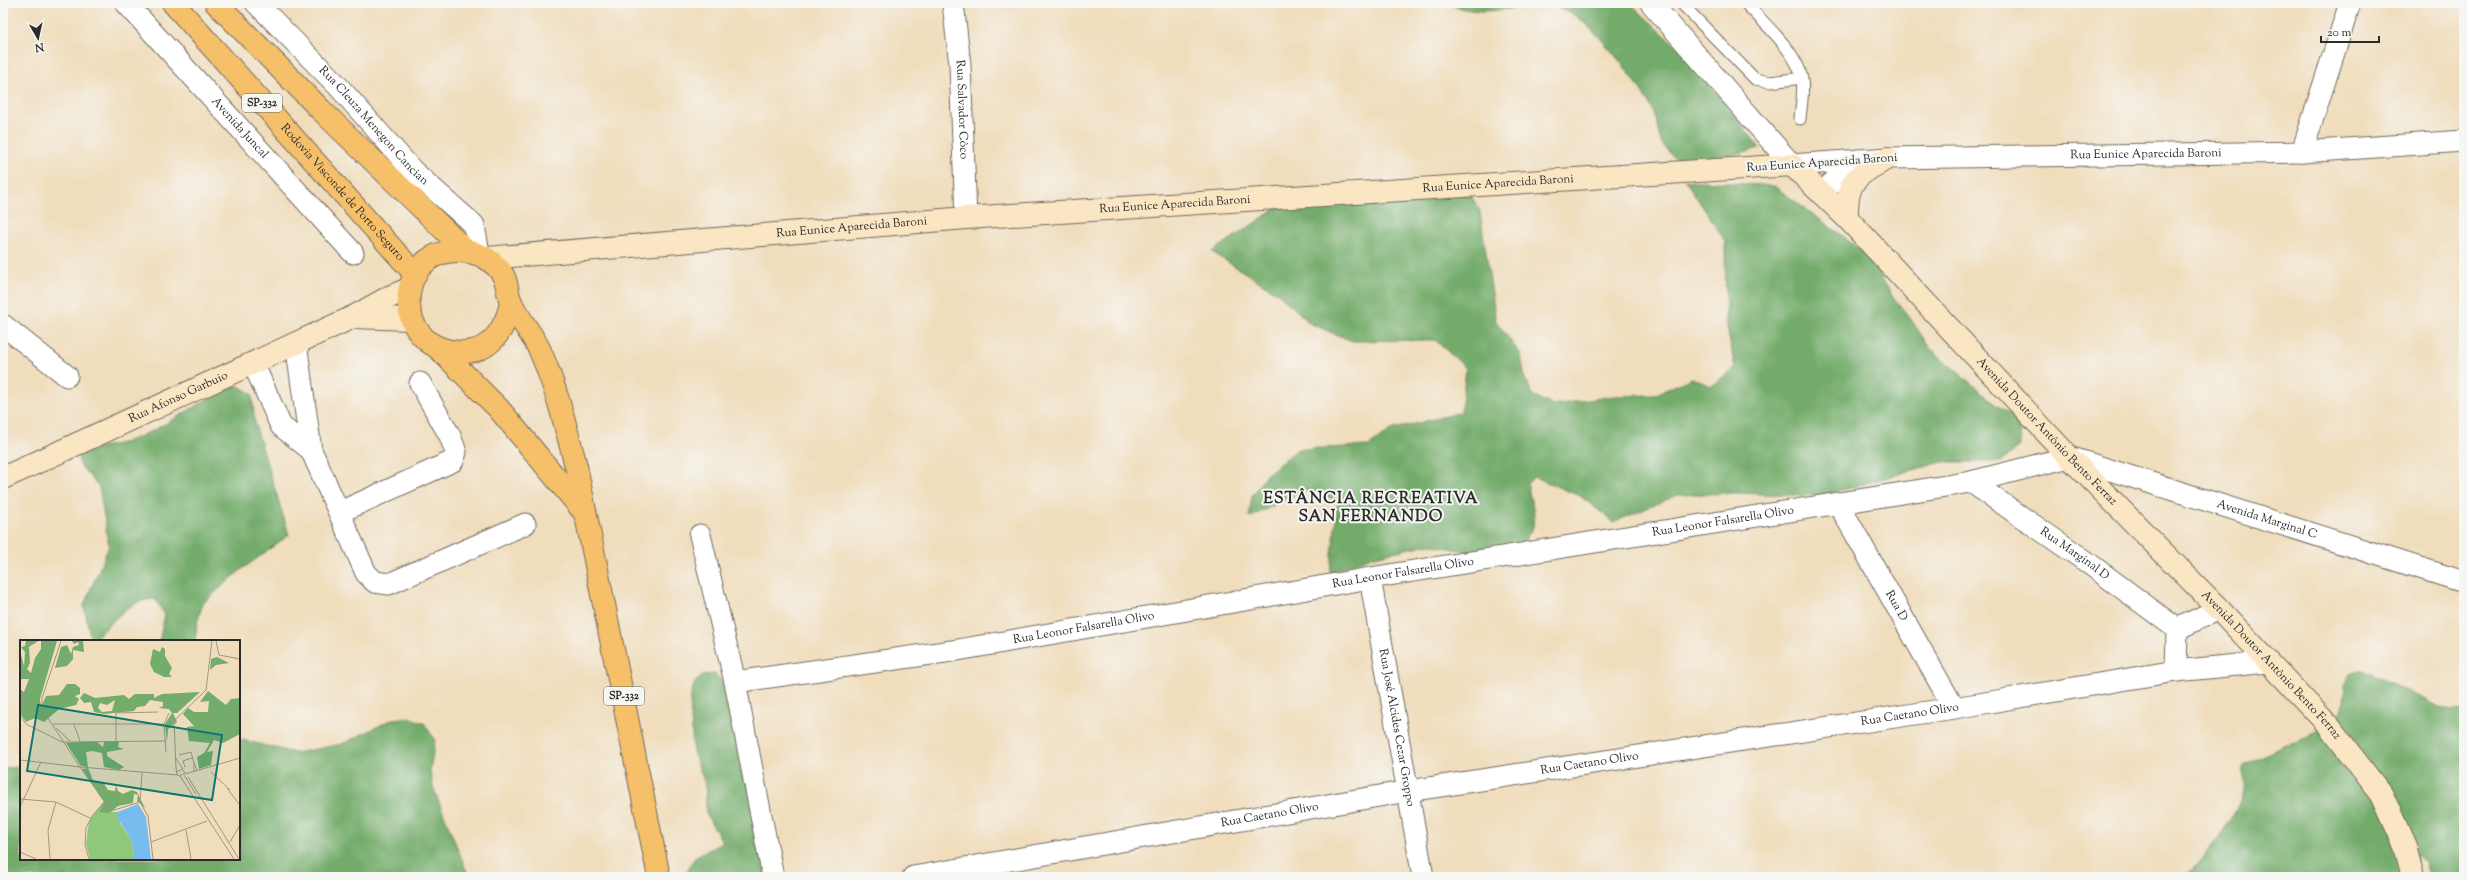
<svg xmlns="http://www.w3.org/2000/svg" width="2467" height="880" font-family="'Sorts Mill Goudy',serif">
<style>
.forest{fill:#73ac6b;stroke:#4f6c4b}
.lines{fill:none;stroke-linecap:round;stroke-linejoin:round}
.lane-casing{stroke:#70695e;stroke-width:13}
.street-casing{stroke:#70695e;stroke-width:23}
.secondary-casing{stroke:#70695e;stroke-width:24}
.primary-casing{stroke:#70695e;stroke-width:24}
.lane{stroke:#fff;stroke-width:11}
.street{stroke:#fff;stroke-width:21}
.secondary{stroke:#fbe6c4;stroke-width:22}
.primary{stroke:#f6c06b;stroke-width:22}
.labels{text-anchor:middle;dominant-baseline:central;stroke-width:4;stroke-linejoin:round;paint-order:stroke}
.shield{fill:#f6f6f2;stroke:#686867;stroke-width:1}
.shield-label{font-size:11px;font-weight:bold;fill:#2b2b2b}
.street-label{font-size:12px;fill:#2b2b2b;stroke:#f6f6f2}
.district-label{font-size:16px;font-weight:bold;letter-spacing:1px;fill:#2b2b2b;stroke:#f6f6f2}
.inset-road{fill:none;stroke:#a19682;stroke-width:1}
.view{fill:#0f766e;fill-opacity:0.15;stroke:#0f766e;stroke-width:2}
.inset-edge{fill:none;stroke:#2b2b2b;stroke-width:2}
</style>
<rect width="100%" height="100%" fill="#f6f6f2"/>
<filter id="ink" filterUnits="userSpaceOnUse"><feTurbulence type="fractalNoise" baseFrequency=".025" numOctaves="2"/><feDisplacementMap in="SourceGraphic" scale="8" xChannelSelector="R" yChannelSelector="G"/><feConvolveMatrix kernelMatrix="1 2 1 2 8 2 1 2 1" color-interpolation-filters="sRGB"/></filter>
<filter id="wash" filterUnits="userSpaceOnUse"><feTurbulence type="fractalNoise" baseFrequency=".012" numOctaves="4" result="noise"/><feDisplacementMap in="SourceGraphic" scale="16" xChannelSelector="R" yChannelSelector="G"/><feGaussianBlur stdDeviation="0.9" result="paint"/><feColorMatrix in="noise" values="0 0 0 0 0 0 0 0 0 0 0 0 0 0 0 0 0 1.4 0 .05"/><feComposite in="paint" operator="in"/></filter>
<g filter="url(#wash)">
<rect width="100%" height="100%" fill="#f0ddbc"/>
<!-- forest -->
<path class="forest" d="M1447,3H1630L1685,54L1760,148L1685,166C1678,160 1668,153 1663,145C1657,136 1658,123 1654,113C1643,87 1588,15 1560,8C1519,0 1488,22 1447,3Z
M1685,180L1774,186L1869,255L1892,296L1908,315L1930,348L1988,398L2019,421L2020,446L2001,462H1942L1820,496L1735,493L1678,495L1614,522L1580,496L1534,477L1527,484L1534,513L1533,527L1525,540L1513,548L1473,553L1429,544L1374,556L1330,573L1338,500L1303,490L1249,518L1252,496L1266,475L1298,449L1369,446L1391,430L1461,412L1466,368L1435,340L1352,341L1311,324L1279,294L1212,252L1275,209L1313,196L1471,195L1480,212L1496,321L1521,355L1525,379L1534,397L1553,405L1615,396L1654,395L1692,378L1711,386L1735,368L1726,322L1725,241Z
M237,385L252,394L255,424L289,535L241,570L203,603L197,623L195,641H159L165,615L155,599C125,600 113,625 91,641L84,605L109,546L99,487L80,465L78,457L84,449C97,447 113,446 126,442C166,428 198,401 237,385Z
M2363,670L2439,707L2464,710V877H2428L2424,862L2417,854L2411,877H2185C2208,850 2234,824 2244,789C2246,780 2239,774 2243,765L2332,724L2342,711L2345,686L2352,673Z
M715,674L722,681L748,737L774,877H683L696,856L723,843L706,814V786L693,752L690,699L694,684L702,675Z
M409,717L424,723L435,740L430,771L433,787L469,877H3V768L21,767V859H239V739L295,753L342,744L393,719Z"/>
</g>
<g filter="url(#ink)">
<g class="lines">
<defs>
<path id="lane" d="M1681,3L1755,79L1770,82L1802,78
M1745,3C1763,22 1798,53 1802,79C1804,93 1801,106 1800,119"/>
<g id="street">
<path id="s1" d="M126,3L353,253"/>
<path id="s2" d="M256,3L338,86L412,170L474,225L479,254"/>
<path id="s3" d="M953,3L960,65L966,218"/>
<path id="s4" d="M1651,3L1792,165L1888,158L2302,152L2464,141"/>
<path d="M2302,152L2350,3"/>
<path d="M1822,192L1858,160"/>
<path d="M3,325L67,376"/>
<path d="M253,363L281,426L311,450L296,343"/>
<path d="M311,450L366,573L375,582L389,584L525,524"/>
<path id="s5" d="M1971,482L2087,562L2177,629"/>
<path id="s6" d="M1838,503L1954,708"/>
<path d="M340,512L453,461L456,452L450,436L420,383"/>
<path d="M700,535L735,682L773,877"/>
<path id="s7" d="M1370,578L1423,877"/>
<path d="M2176,671L2177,629L2219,609"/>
<path id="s8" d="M735,682L952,651L1370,578L1971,482L2069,457L2464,582"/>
<path id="s9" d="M913,877L1408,791L1954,708L2176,671L2268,662"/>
</g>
<g id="secondary">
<path d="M1847,218C1846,180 1856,176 1888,158"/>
<path id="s10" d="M487,258L966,218L1792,165L1847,218L2069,457L2219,609L2329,726L2382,795L2405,846L2413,877"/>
<path d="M353,317L411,319"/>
<path id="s11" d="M3,478L353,317L389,297L409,289"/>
</g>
<g id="primary">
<path id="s12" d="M173,3L415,274"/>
<path d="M216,3L321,110L466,251"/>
<path d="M511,303C506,326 493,350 466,352C392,356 390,251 458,251C473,251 485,255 496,266C510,280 505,291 512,304C520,321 534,336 541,353C557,390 566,428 576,466L659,877"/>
<path d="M438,348L499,409L584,512"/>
</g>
</defs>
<!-- lane casing -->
<use href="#lane" class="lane-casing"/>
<!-- street casing -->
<use href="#street" class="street-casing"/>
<!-- secondary casing -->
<use href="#secondary" class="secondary-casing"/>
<!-- primary casing -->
<use href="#primary" class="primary-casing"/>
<!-- lane -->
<use href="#lane" class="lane"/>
<!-- street -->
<use href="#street" class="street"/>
<!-- secondary -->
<use href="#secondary" class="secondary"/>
<!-- primary -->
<use href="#primary" class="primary"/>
</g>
</g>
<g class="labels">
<!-- shield labels -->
<g class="shield">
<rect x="242" y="94" width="40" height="18" rx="3"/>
<rect x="604" y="687" width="40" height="18" rx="3"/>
</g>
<g class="shield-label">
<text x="262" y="103">SP-332</text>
<text x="624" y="696">SP-332</text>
</g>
<!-- street labels -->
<g class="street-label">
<text stroke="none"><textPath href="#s3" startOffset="107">Rua Salvador Côco</textPath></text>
<text stroke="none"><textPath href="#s2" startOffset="170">Rua Cleuza Menegon Cancian</textPath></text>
<text stroke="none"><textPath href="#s1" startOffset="169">Avenida Juncal</textPath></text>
<text stroke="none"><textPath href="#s4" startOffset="569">Rua Eunice Aparecida Baroni</textPath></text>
<text transform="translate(1822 163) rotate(-4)">Rua Eunice Aparecida Baroni</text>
<text stroke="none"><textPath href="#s10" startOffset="1014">Rua Eunice Aparecida Baroni</textPath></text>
<text stroke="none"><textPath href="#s12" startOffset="254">Rodovia Visconde de Porto Seguro</textPath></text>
<text stroke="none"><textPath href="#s10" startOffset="690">Rua Eunice Aparecida Baroni</textPath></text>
<text stroke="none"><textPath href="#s10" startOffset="366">Rua Eunice Aparecida Baroni</textPath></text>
<text stroke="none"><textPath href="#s11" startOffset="193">Rua Afonso Garbuio</textPath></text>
<text stroke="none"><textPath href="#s10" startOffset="1677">Avenida Doutor Antônio Bento Ferraz</textPath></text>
<text stroke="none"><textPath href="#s8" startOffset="1561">Avenida Marginal C</textPath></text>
<text stroke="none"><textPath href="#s8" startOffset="1001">Rua Leonor Falsarella Olivo</textPath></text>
<text stroke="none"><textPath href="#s5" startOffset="126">Rua Marginal D</textPath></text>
<text stroke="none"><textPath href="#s8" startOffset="677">Rua Leonor Falsarella Olivo</textPath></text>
<text stroke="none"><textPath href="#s6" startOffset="118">Rua D</textPath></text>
<text stroke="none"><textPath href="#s8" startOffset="353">Rua Leonor Falsarella Olivo</textPath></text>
<text stroke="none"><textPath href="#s10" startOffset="2001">Avenida Doutor Antônio Bento Ferraz</textPath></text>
<text stroke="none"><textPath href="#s9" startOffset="1010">Rua Caetano Olivo</textPath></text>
<text stroke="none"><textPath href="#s7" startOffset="152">Rua José Alcides Cezar Groppo</textPath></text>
<text stroke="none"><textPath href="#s9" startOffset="686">Rua Caetano Olivo</textPath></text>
<text stroke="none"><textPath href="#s9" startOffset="362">Rua Caetano Olivo</textPath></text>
</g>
<!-- district labels -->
<g class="district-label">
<text x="1371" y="499">ESTÂNCIA RECREATIVA<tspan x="1371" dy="18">SAN FERNANDO</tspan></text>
</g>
</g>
<!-- overview -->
<g transform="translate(20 640)">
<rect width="220" height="220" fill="#f0ddbc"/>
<path d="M83,163L91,172H98L100,183L112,201L114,219H70L66,204L68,188L70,179Z" fill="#8fc87b"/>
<path d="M6,1H18L9,7L10,23L7,29L11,33L15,18L21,9V1H37L20,59L21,67L26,56L39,55L47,44H55L60,48V54L55,56L59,59L56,65L39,69L24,82L15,78L6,82L0,73V49L4,52L9,39H0V11L4,26L5,12L1,7L5,6ZM52,1H63L64,12L53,10V19L47,26L35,28L41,7L47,5L51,14L53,7L59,5L58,2L54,4ZM142,7L145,9V16L152,28L149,34L152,37H144L134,32L130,24L133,9L140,12ZM197,17L209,23L196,25L190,30L191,19ZM188,51L206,65L211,59L220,58V94L203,103L194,100L187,112L193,111L191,125L179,129L177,117L184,113L190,103L169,101L167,87L174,86L163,74L168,68L174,72H188L189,61L180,62ZM180,52L157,73H153L157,82L148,89L147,102L145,84L152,73L149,69L139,68L143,66V62L130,60L125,66L117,67L114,71L84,74L74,72L71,62L64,63L60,58L64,53L75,58L104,55L109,59L115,54H134V58L142,54ZM95,60L92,71L82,72L78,68L80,63L87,65ZM61,102H77L83,107L84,102H99L98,107L104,109L87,112V116L104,127L99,130L84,127L82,113L73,111L66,112L68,127L61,126L46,103ZM68,128L73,140L83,142L88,150L95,151L96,145L98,151L103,154L112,150L117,152L125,168L117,161L118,155L114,154L113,163L98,166L89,173L79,172L84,162L62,129Z" fill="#73ac6b" fill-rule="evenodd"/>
<path d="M118,164L126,177L131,219H114L112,201L97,177L98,172Z" fill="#76bdee"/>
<path class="inset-road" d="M41,1L22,58V69L60,127L158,135M196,1L199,15L220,19M0,66L10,39M0,75L6,84L42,102L145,101M33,84H144M54,85L60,101M36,88L50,101M96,101V73L138,72M146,112L144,84L149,73M159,115L171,112L174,123M155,117L163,129M0,120L60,127L91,171L120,162M165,127L163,121L172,118M174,131V123L177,130M157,132L162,129L165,133L159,136L157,134L156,128L154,81L186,50L192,1M191,132L210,150L207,149M165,134L220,118M164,135L176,154M160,136L214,219M168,137L219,219M209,151L220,165M0,159L36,162L70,178M120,162L128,176L133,219M120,162L122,133M0,167L21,122M166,190L171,219M131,202L187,181M210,202L220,185M0,212L16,219M30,219L28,190L36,162M69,219L65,205L66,188L72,176L84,162"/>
<path class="view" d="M18,65L202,95L192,160L7,131Z"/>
<rect width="220" height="220" class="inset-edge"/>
</g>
<!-- margin -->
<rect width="2467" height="880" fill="none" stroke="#f6f6f2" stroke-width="16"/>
<!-- north arrow -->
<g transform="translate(38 38) rotate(171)" stroke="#f6f6f2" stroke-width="3" paint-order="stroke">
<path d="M0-3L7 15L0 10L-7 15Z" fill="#2b2b2b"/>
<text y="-6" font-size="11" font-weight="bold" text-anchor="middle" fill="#2b2b2b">N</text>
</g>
<!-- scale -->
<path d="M2321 36v6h58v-6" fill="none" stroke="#2b2b2b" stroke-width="2"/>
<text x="2327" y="36" font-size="12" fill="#2b2b2b" stroke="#f6f6f2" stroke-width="3" paint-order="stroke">20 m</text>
</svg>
